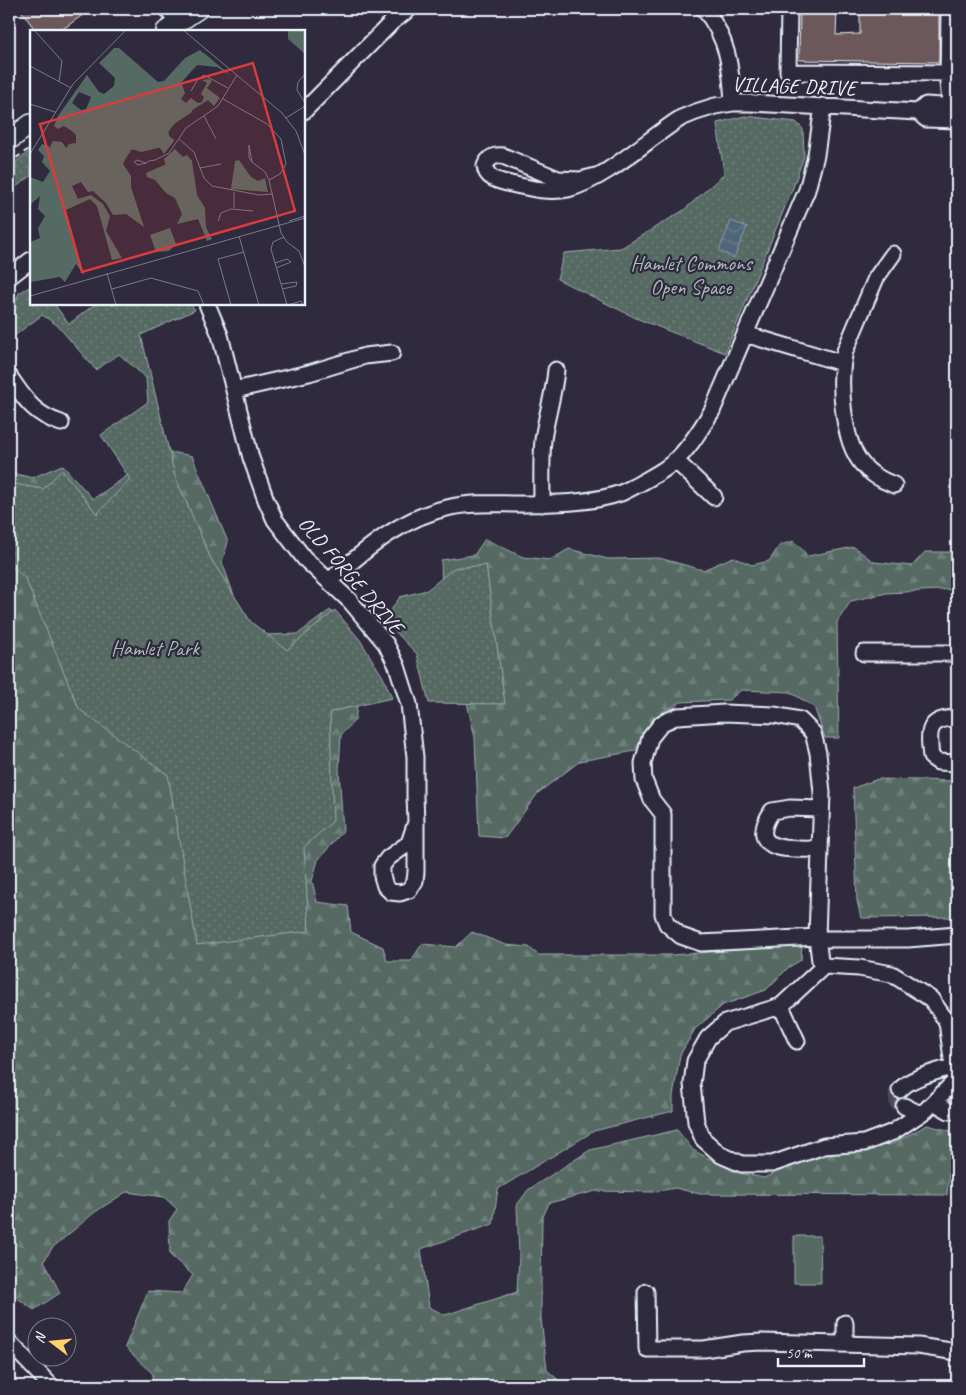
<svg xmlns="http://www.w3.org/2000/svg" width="966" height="1395" font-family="Caveat,sans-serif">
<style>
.grass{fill:#566a64;stroke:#9faeae}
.forest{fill:url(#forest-firs);stroke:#9faeae}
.park{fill:url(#park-dots);stroke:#9faeae}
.water{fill:url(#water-waves);stroke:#8c9dac}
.building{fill:#6c585a;stroke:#e8f1f8}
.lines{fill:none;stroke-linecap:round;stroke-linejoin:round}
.minor-tunnel{stroke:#4b4859;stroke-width:15;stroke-dasharray:15 8;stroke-linecap:butt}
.minor-casing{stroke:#e8f1f8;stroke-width:19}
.major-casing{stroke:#e8f1f8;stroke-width:22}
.path{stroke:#e8f1f8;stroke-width:2;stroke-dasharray:5 4;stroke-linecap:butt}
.minor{stroke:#2f2a3d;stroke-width:15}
.major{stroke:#2f2a3d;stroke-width:19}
.labels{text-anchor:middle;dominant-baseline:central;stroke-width:4.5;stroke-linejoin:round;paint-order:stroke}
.street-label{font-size:21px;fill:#e8f1f8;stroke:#2f2a3d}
.park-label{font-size:21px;fill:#aebbbd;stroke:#2f2a3d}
.inset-road{fill:none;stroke:#797a88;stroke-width:1}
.view{fill:#d83c3d;fill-opacity:0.15;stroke:#d83c3d;stroke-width:2.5}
.inset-edge{fill:none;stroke:#e8f1f8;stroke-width:2.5}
</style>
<defs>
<pattern id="forest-firs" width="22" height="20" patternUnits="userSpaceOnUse" patternTransform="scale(1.25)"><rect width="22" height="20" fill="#566a64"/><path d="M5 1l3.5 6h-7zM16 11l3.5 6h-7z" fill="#6e807b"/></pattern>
<pattern id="park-dots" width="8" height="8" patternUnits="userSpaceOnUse" patternTransform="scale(1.25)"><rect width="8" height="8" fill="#566a64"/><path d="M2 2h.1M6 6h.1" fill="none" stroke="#6e807b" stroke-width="1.8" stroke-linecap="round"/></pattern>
<pattern id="water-waves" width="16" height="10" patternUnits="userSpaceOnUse" patternTransform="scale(1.25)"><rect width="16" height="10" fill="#4f657a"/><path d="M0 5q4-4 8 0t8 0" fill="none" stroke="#687c8e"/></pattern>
</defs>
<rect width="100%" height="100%" fill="#2f2a3d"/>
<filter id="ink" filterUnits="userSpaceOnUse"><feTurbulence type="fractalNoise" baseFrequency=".02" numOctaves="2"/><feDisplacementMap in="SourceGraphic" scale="10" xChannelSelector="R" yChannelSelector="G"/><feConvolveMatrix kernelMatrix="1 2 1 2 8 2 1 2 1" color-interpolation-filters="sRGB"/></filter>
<g filter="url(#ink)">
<!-- grass -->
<path class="grass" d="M794,1236H820L821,1283H794Z"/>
<!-- forest -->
<path class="forest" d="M155,449L192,456L228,542L222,562L244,623L264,635L298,634L330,610L352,635L358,700L355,720L341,735L339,770L343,831L318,860L312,881L317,902L348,906L351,932L383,947L387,961H411L422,944L456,947L472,932L506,945L529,947L538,955H672L802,945L801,960L789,967L766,990L723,1005L695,1029L680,1055L673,1096V1111L594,1131L498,1189L493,1224L421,1249L429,1307L445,1315L517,1292L519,1256L517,1205L528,1190L590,1150L677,1130L693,1150L735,1172L764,1178L802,1159L892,1144L927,1125L951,1131L950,1165L947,1195L700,1194L675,1188L653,1192L596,1191L549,1203L542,1219L541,1279V1319L547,1370L564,1385L570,1386H151L153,1374L125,1347L148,1291L182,1293L193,1275L170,1255L169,1221L177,1209L164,1197L126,1192L95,1212L52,1248L44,1261L60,1293L34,1310L9,1292V472L32,478L62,465L93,499L124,478Z
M485,539L523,557L550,560L569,549L608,559L659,558L703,570L733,557L752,565L769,561L780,545L794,541L808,556L854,547L874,562L912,566L925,552H957V589L887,593L851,601L837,622L839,738H825L814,707L790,692L741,690L729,700L681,702L662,712L647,728L635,751L580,761L538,793L505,838L479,836L475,738L442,593L441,560L474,555Z
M878,779L957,781V917L861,918L857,901L853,788Z"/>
<!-- park -->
<path class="park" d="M745,116L796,122L803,129L804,156L794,185L725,353L638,319L557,279L564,253L621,248L684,210L724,174L717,123Z
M29,152L31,153V176L9,192V167Z
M31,286V304H54L69,324L95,304H191L195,310L141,335L175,476L211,559L251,622L287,650L335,610L360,640L383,677L392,698L330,712L333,821L304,847L309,931L197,945L168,775L79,709L25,578L9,564V483L43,489L62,470L97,514L130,479L101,435L148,402L146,378L119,354L96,370L57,325L42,315L10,339V317L19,293Z
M486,565L505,704L429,703L417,654L384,620L400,597L427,590L454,568Z"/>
<!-- water -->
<path class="water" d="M731,221L747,227L734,258L719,251Z"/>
<!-- building -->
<path class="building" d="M20,9H91L60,31H36Z
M800,9H837L836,35L860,34V9H939V62L799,60Z"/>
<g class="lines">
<!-- minor-tunnel -->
<path class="minor-tunnel" d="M900,1090L896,1094L897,1103L904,1106"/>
<defs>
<path id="minor" d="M168,9L177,24
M704,9C728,38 731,67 733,103
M789,9L788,72L957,73
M949,9L948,83L952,120
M304,111L392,22L409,9
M918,112L926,105L957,107
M600,175L580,180L558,179L503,156C494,155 489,157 485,166C486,179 499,181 511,184C529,188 549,193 568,189C608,178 646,140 681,118L696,112L715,106L733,103H750L918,112L926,119L957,120
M893,254L876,278L845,351C838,380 842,440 862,464C870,474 881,480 894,485
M9,277L31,260
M207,304L220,335L251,458L266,500L275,520L304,558L350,601L386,644L397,666L409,704L415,757V796L416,822V872L415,881L409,890L400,893L391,892L385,886L382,876V866L388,858L409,843L416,822
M745,334L842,363
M9,376C25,399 33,414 61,423
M235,390L309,373L365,356L392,353
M675,460L714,497
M542,504C542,483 541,461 543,440C546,417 554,394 556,370
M329,581C366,549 402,517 451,507C473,502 497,504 519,504C553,503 589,504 621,493C630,489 639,484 648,479C657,474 668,468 676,460C691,446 701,428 712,411L807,190L816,155L823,106
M864,653H957
M957,718C927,718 928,731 931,757L938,762L957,763
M820,849C793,849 744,854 772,811L790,808L821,809
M824,966L781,1006L725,1023L708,1038L695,1061L692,1084L696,1122L703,1139L721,1155L742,1164H772L824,1146L864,1143L893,1132L926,1110L955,1081L947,1022L931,999L892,974L859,968L824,966L820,961L817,937L822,793L818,753L813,733L800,720L775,715L724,713L678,716L662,723L650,738L643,763L644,780L652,800L663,814V914L667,924L681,936L701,943L817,937L824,939H908L957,935
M781,1006L797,1041
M900,1090C910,1077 938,1072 953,1066
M934,1102L949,1111L957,1110
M904,1106L920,1114
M646,1292L647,1349H704L743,1343L762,1342L918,1346L957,1352
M9,1342L51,1386
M845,1344V1323"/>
<path id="major" d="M166,31L198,9
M9,140L31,124"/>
</defs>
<!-- minor casing -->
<use href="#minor" class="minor-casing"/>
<!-- major casing -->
<use href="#major" class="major-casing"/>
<!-- path -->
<path class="path" d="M9,163L29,149"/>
<!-- minor -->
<use href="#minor" class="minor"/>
<!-- major -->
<use href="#major" class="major"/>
</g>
</g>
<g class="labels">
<!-- street labels -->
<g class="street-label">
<text transform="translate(794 86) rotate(2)">VILLAGE DRIVE</text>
<text transform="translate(351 575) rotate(49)">OLD FORGE DRIVE</text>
</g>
<!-- park labels -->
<g class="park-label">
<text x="691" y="263">Hamlet Commons<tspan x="691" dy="24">Open Space</tspan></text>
<text x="155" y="648">Hamlet Park</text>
</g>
</g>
<!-- overview -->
<g transform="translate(30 30)">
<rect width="275" height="275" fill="#2f2a3d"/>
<path d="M258,0H275V24L258,9ZM84,18H89L128,52L134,51L155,28L170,20L176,26L159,34L151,52L155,63L151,69L161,77L162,82L138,98L139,106L144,110L141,115L111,122L102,119L96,128L93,134L101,146V157L114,197L96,184L83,185L76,173L63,161L58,162L51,152L42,156L48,169L61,165L73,174L80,186L76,201L92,228L82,230L67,176L60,169L36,180L54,245L46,234L35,252L30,247L1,252L0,212L10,208L8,198L15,186L8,179L10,166L0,175V147L13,152L20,141L12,132L14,126L8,120L12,114L20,117L23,111L32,112L36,118L39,114L46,113V105L42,101L34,96L28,99L24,96L28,86L57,45L69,62L74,64L84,56L85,48L69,33ZM49,62L61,67L56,79L51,80L42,73ZM157,125L162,131L167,165L175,178L176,197L182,209L177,211L168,189L147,194L152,184L145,168L136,163L125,150L117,147L116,143ZM140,198L146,214L139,221L126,222L120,205Z" fill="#566a64" fill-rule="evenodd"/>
<path d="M174,23L201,46L187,37L167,35L149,55L154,63L149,71L155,74L161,68L168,73L172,72L174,67L171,64L177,53L172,50L179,49L182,51L177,58L190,68L184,76L178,70L147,90L136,105L144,111L134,124L128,115L94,121L87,105L112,93L118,76L136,62L144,44L153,34ZM145,119L158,132L137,141L134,129ZM209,130L221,147L228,151L235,148L238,162L201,159L205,131Z" fill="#566a64"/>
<path class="inset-road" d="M4,0L32,31L29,52M153,0L252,83L266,101L275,125M0,36L41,58M275,44L268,52L267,60L275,73M161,61L168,49L174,45L198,58M193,69L237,94L251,109L256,134L250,144L239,150M0,74L25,82M174,86L186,109M256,88L275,76M149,109L164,122L174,148L182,156L229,165L243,164M0,124L43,54L96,0M222,132L219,115V128L222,132L235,142L239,150L251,203L257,212L269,221L275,237M116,133L107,130L104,132L108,135L116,133L119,131L125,130L139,123L156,98L188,76L207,45M170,138L191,134M204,178V162M188,191L191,183L201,179L223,181M259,191L275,186M209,206L229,275M254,207L243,212L241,219L257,275M245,233L257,229L261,232L246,238M77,243L86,275M251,254L267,252L266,256L252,259M82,259L121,248L168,261L174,275M0,266L275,188M201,275L188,229L214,222M258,275L271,271L273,275"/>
<path class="view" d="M223,33L265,181L52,242L10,94Z"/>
<rect width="275" height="275" class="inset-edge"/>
</g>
<!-- margin -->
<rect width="966" height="1395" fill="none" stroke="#2f2a3d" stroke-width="30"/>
<rect x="15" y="15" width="936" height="1365" fill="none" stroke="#e8f1f8" stroke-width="2" filter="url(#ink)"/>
<!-- north arrow -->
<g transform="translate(52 1342) rotate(286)"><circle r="24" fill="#2f2a3d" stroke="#797a88"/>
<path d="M0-4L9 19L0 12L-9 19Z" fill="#ffd166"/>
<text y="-8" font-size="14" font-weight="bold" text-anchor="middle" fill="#e8f1f8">N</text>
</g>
<!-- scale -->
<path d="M778 1358v8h86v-8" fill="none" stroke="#e8f1f8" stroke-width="2.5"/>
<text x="786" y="1358" font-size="15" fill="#e8f1f8" stroke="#2f2a3d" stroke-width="4" paint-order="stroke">50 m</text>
</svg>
